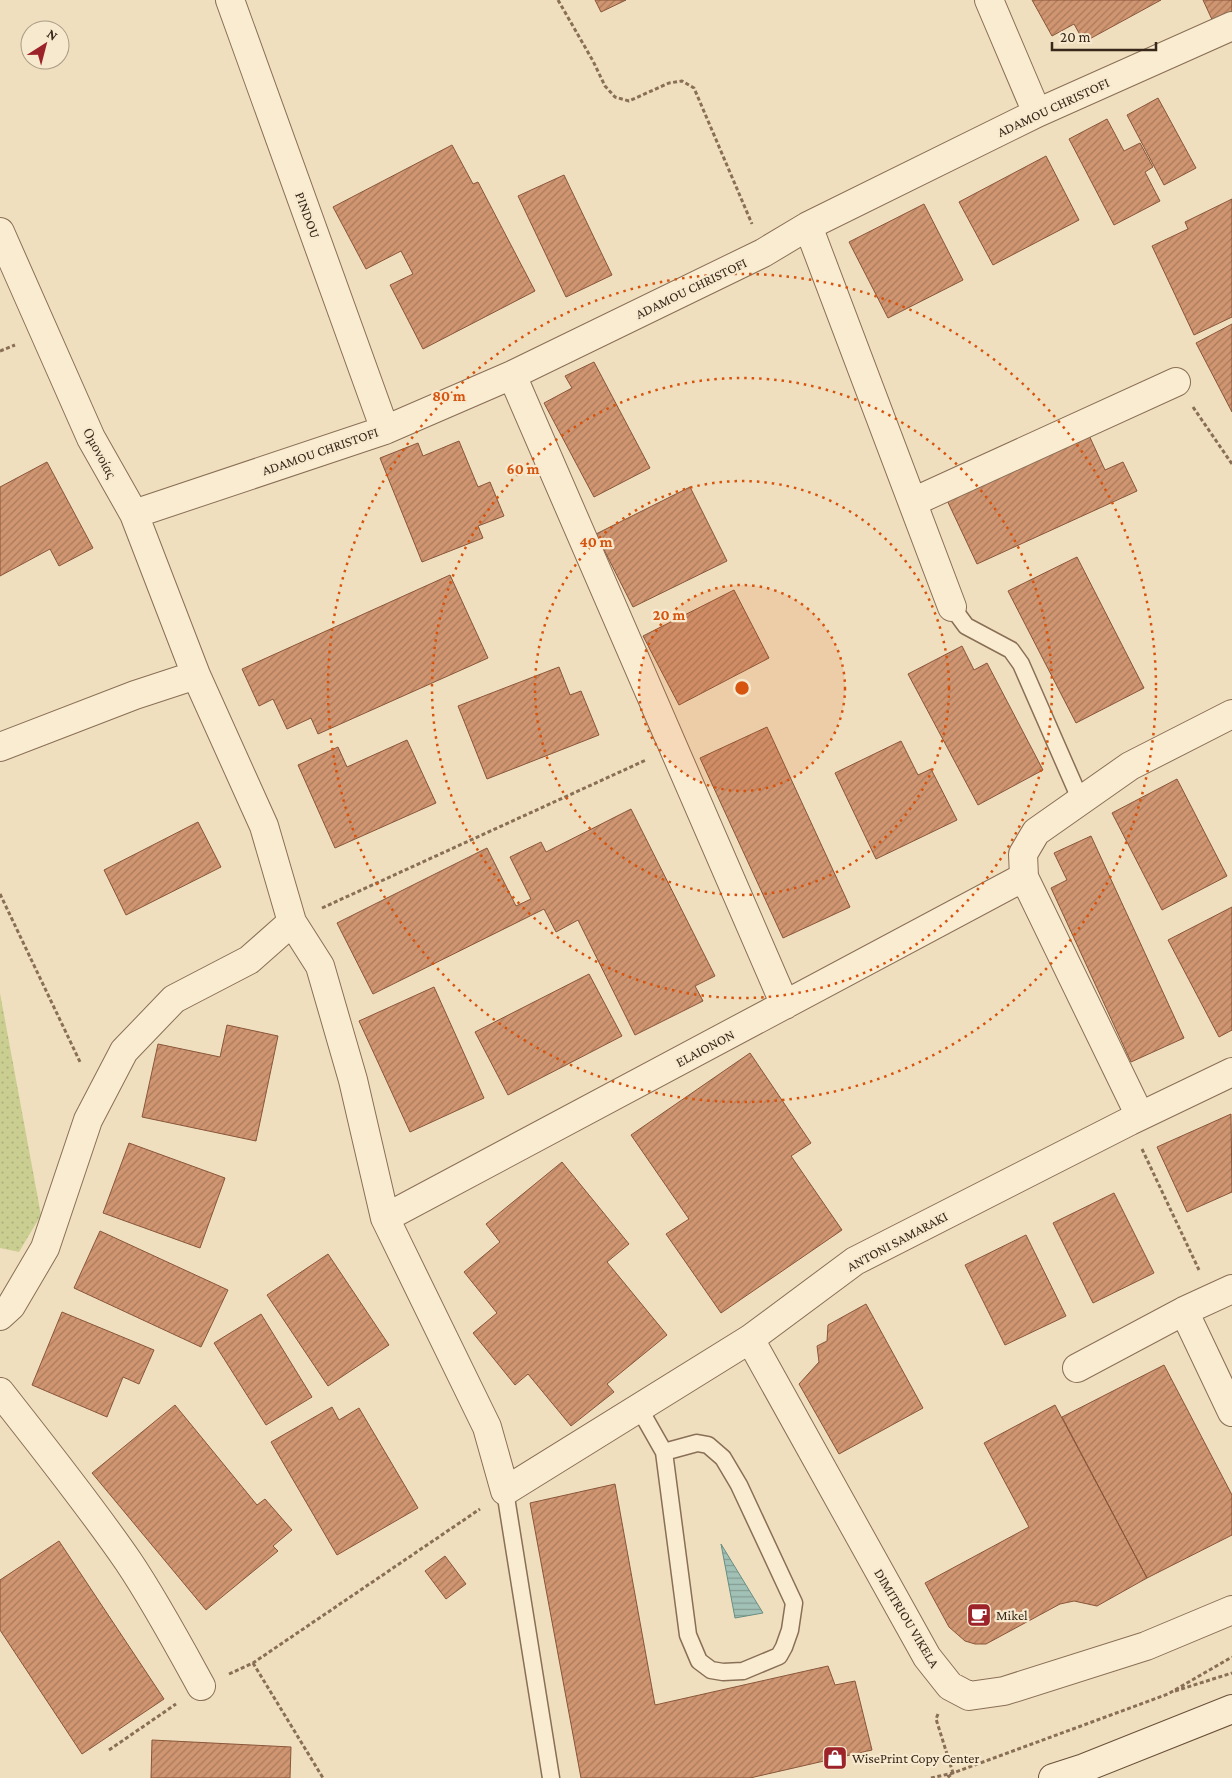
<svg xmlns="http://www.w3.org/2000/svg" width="1232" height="1778" font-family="'Crimson Pro',serif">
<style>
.park{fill:url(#park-dots)}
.water{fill:url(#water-rules);stroke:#688f84}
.building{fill:url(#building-hatch);stroke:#89563a}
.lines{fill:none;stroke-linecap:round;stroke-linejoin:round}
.service-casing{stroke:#896f56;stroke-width:19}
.minor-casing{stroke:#896f56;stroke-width:30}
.secondary-casing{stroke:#6a5039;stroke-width:30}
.path{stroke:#896f56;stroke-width:3;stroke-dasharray:4 2.5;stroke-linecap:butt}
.service{stroke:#faecd1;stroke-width:16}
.minor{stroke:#faecd1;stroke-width:28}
.secondary{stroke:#faecd1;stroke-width:28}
.ring{fill:none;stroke:#d6540e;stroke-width:2.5;stroke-dasharray:2.5 5}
.labels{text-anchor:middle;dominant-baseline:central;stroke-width:4.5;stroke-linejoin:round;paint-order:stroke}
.street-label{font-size:14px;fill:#37281b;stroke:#f7e9ce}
.poi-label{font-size:14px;fill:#37281b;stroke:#f7e9ce;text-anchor:start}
.centre{fill:#d6540e;stroke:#f7e9ce;stroke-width:2.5}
.ring-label{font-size:15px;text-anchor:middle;font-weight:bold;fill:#d6540e;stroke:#f7e9ce;stroke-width:4.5;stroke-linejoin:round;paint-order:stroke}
</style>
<defs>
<pattern id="park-dots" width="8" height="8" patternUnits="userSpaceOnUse" patternTransform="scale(1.25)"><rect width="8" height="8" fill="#cace91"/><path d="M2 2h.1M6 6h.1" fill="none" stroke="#aeb17c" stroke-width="1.8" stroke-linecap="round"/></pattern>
<pattern id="water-rules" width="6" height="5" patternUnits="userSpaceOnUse" patternTransform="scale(1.25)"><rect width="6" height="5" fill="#a2c1b6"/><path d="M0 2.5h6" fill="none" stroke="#859d93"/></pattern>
<pattern id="building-hatch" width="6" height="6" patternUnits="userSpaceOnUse" patternTransform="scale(1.25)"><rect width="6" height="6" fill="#d09571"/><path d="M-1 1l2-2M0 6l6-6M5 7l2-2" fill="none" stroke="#aa7a5c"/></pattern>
</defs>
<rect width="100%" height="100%" fill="#f0dfbe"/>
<!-- park -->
<path class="park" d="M0,993L41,1215L19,1252L0,1248Z"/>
<!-- water -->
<path class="water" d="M721,1544L763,1613L735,1618Z"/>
<!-- building -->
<path class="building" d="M595,0H626L601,12Z
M1032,0H1161L1084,42L1074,24L1052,36Z
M1203,0H1232V19L1215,26Z
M1158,98L1196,168L1164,185L1127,115Z
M1107,119L1124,151L1140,143L1153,167L1145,172L1160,201L1114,225L1069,139Z
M452,145L473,184L478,182L535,291L423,349L390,285L413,274L401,251L366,269L333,207Z
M1046,156L1079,220L993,265L959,202Z
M564,175L612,275L566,297L518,196Z
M1232,199V317L1194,335L1152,246L1188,229L1185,222Z
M924,204L963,280L888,318L849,242Z
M1232,324V412L1196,343Z
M594,362L650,468L594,497L544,403L572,388L565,376Z
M1087,431L1105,470L1123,462L1137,491L977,564L945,496Z
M459,441L478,487L490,482L504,516L478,526L483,538L422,562L380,458L418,443L423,456Z
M47,462L93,548L59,566L50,549L0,576V487Z
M690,487L727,561L633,607L596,534Z
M1077,557L1144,688L1076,723L1008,591Z
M450,575L488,658L318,734L311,718L287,729L273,699L259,706L242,669Z
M734,590L769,658L679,705L643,636Z
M962,646L974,670L987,663L1043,770L978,805L908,674Z
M559,667L570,695L581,691L599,735L487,779L458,706Z
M767,727L850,907L783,938L700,758Z
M407,740L436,803L335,848L298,765L338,747L347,767Z
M901,741L918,775L931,769L957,820L876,859L835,773Z
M1177,779L1227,876L1162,910L1112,813Z
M631,809L715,976L695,986L703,1001L635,1035L578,920L556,932L544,909L373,994L337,923L487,848L516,906L531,899L510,857L541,842L546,852Z
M198,822L221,867L126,915L104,870Z
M1091,836L1184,1038L1131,1062L1051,888L1067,880L1054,853Z
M1232,907V1030L1219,1037L1168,940Z
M589,974L622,1036L508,1095L475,1032Z
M434,987L484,1098L410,1132L359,1021Z
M227,1025L278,1036L256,1141L142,1117L158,1044L220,1057Z
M750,1053L811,1143L791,1156L842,1230L721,1313L666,1234L689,1219L631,1135Z
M1231,1114L1232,1192L1187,1212L1157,1147Z
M129,1143L225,1178L200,1248L103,1213Z
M562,1162L629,1244L607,1262L667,1335L607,1384L614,1392L571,1426L528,1374L515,1385L473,1333L497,1313L464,1272L500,1242L486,1224Z
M1114,1193L1154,1273L1093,1303L1053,1223Z
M100,1231L228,1290L201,1347L74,1288Z
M1026,1235L1066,1316L1005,1345L965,1265Z
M328,1254L389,1345L328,1386L267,1295Z
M866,1304L923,1408L839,1454L799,1384L819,1362L817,1346L827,1341L828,1325Z
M62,1312L154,1350L139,1384L123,1377L107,1417L32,1385Z
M261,1314L312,1397L266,1425L214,1343Z
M1164,1365L1232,1495V1535L1147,1578L1062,1417Z
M175,1405L257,1505L265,1499L292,1530L273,1546L278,1551L206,1610L92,1473Z
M1055,1405L1147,1578L1097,1606L1074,1601L1060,1604L986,1644H975L965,1641L949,1627L925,1583L1029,1527L984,1443Z
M332,1407L339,1420L359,1408L418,1508L337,1555L271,1442Z
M615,1484L655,1705L828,1666L835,1685L855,1681L872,1750L750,1778H581L530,1503Z
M59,1541L164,1699L82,1754L0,1630V1580Z
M445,1556L466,1584L446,1599L425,1571Z
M152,1740L291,1747L290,1778H151Z"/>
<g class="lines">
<defs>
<path id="service" d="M952,607L966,626L1011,650L1021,664L1081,801
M639,1408L664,1452L688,1635L699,1661L711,1670L723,1672L743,1671L779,1656L784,1647L790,1630L794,1603L739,1485L723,1458L708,1445L697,1443L664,1452
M505,1491L551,1778"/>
<path id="minor" d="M230,0L385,430
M989,0L1037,113
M808,226L952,607
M0,232L91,438L134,514L196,675
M512,375L785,1005
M913,502L1176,382
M134,514L385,430L512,375L763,253L808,226L1037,113L1232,26
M0,747L135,695L196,675L264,826L292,922L249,960L174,999L124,1051L88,1120L45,1248L11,1306L0,1316
M292,922L320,966L353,1080L385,1218L487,1427L505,1491L750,1339L855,1261L1130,1121L1232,1072
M1140,1116L1024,877L1023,854L1036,832L1130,766L1232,714
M385,1218L1024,877
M1184,1311L1232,1412
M750,1339L927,1657L950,1686L969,1696L1004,1691L1146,1646L1232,1610
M1077,1368L1184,1311L1232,1289
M0,1392C44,1448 88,1503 128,1561C155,1601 178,1644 201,1686"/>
<path id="secondary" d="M1053,1778L1084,1768L1232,1709"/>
</defs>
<!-- service casing -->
<use href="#service" class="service-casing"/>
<!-- minor casing -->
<use href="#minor" class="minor-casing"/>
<!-- secondary casing -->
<use href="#secondary" class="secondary-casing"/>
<!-- path -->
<path class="path" d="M558,0L593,61L605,86L615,97L629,101L669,83L682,81L694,88L752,224
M0,351L15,345
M1193,407L1232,464
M0,894L81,1064
M322,908L646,760
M1142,1149L1199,1270
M253,1663L323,1778
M229,1674L253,1663L480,1509
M1175,1691L1232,1673
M938,1714L936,1719L953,1773L947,1778
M109,1750L176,1704
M931,1778L953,1773L1168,1694L1232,1657"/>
<!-- service -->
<use href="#service" class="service"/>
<!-- minor -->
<use href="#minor" class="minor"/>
<!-- secondary -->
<use href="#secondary" class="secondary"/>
</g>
<!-- distance rings -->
<circle cx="742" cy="688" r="103" fill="#d6540e" fill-opacity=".12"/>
<g class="ring">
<circle cx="742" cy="688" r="103"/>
<circle cx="742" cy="688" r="207"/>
<circle cx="742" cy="688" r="310"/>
<circle cx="742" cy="688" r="414"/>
</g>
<!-- icons -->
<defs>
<symbol id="cafe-square" viewBox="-11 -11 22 22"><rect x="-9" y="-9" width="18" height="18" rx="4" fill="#9b2329" stroke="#f7e9ce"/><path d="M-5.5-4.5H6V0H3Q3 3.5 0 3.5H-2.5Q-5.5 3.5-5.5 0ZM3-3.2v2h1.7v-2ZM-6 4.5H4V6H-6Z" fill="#fff"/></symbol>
<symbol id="shop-square" viewBox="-11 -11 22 22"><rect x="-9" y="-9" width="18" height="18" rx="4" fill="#9b2329" stroke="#f7e9ce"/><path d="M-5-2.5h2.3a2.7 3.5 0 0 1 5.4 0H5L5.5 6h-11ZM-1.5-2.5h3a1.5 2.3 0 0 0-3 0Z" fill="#fff"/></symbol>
</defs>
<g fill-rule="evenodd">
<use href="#cafe-square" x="965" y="1601" width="28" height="28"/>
<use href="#shop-square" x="821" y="1744" width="28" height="28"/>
</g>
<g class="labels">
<!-- street labels -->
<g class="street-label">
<text transform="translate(1053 107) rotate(-25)">ADAMOU CHRISTOFI</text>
<text transform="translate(308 215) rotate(70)">PINDOU</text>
<text transform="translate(691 288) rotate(-26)">ADAMOU CHRISTOFI</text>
<text transform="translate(320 451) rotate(-19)">ADAMOU CHRISTOFI</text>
<text transform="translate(100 453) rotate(62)">Ομονοίας</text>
<text transform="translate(705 1048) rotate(-28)">ELAIONON</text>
<text transform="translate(897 1241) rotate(-28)">ANTONI SAMARAKI</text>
<text transform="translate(907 1618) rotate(59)">DIMITRIOU VIKELA</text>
</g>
<!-- poi labels -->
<g class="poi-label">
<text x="996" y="1615">Mikel</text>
<text x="852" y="1758">WisePrint Copy Center</text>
</g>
</g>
<circle cx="742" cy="688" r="8" class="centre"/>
<g class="ring-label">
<text x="449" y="401">80 m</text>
<text x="523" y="474">60 m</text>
<text x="596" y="547">40 m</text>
<text x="669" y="620">20 m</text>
</g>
<!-- north arrow -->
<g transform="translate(45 45) rotate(36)"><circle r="24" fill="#f7e9ce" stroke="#aa9c86"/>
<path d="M0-4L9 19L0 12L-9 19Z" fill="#9b2329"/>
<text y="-8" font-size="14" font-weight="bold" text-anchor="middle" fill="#37281b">N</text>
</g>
<!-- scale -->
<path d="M1052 42v8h104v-8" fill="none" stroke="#37281b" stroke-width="2.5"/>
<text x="1060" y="42" font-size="15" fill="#37281b" stroke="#f7e9ce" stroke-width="4" paint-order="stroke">20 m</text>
</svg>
